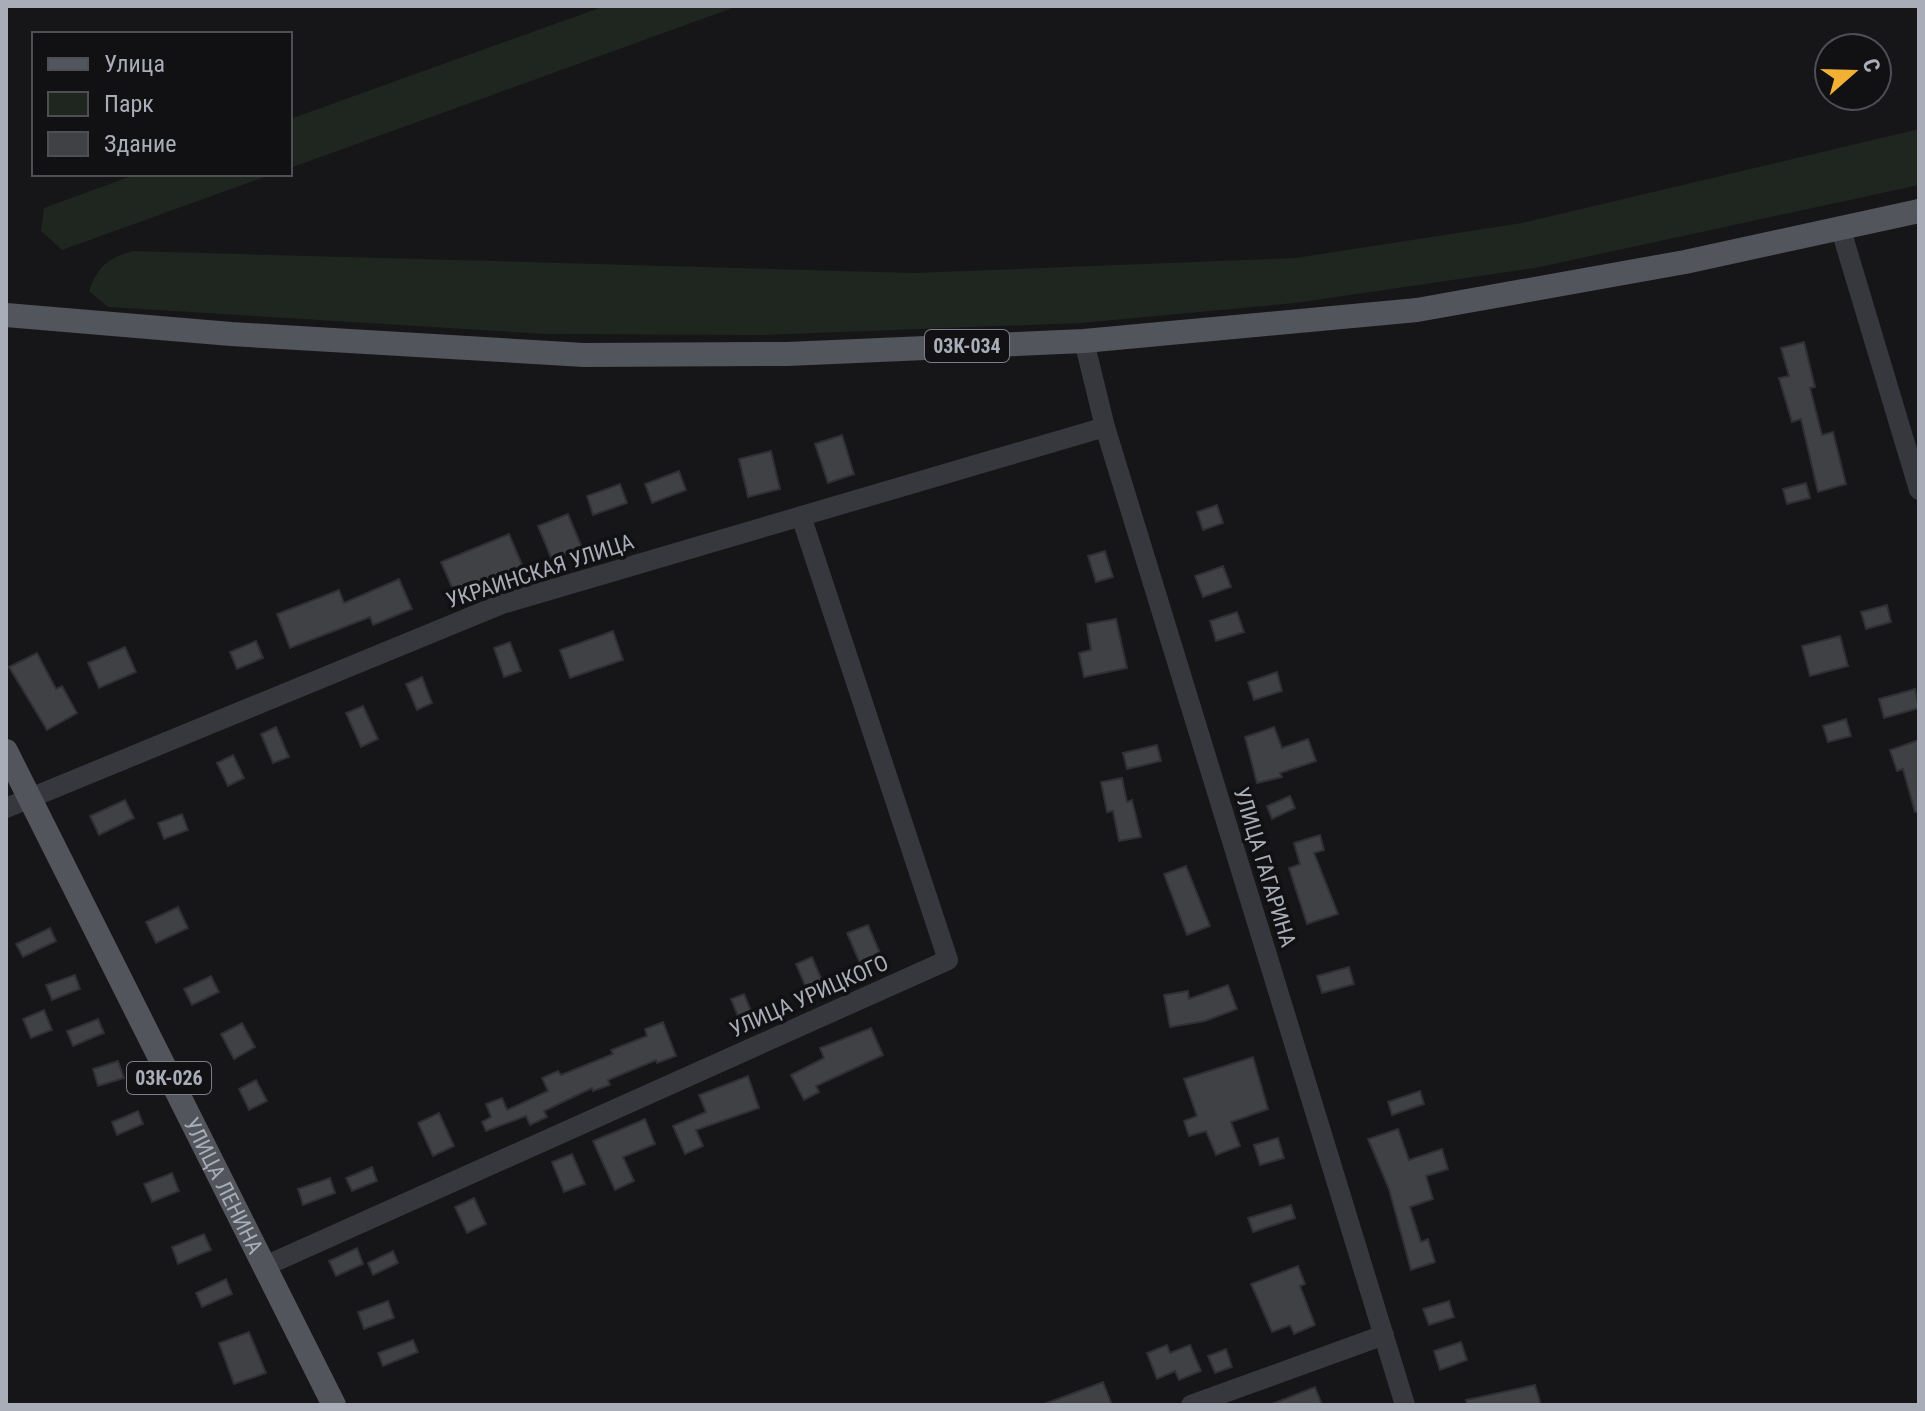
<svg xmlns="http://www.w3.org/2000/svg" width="1925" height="1411" font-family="'Roboto Condensed',sans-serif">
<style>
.green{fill:#1e261f}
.building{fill:#404145;stroke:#303034;stroke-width:2}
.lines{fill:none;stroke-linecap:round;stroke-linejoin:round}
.minor{stroke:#37383d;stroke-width:20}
.major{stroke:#53555c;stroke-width:24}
.labels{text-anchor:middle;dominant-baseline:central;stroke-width:7;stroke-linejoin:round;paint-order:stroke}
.shield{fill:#111113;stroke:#7b7e86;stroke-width:2}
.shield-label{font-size:20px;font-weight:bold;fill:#a8adb8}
.street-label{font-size:22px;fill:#a8adb8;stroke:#111113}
</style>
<rect width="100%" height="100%" fill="#161618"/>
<!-- green -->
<path class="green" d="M605,6H738L290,168V119Z
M1919,129V185L1535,268L1295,303L1081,323L762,335L546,334L108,307L89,291C98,266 108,258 133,251L914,273L1295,258L1522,223Z
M137,174H273L62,250L41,231L44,208Z"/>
<!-- building -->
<path class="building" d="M1804,342L1815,387L1810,388L1822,435L1833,432L1846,484L1818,492L1801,419L1792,422L1779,378L1789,376L1781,348Z
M842,435L854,474L828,483L815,444Z
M771,451L780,489L748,497L739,459Z
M679,471L686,490L652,503L645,484Z
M1806,483L1810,498L1787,504L1783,489Z
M620,484L627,503L593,515L587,496Z
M1217,505L1223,523L1203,530L1197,512Z
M568,514L582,548L552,560L538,526Z
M509,534L523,567L454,592L441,562Z
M1105,551L1113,577L1096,582L1088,556Z
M1223,566L1231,587L1203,597L1195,576Z
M399,579L412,609L373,625L370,617L290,648L277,614L339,590L344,603Z
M1887,605L1891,622L1866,629L1861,612Z
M1237,612L1244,632L1216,641L1210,621Z
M1116,619L1127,668L1084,677L1079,653L1091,650L1087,624Z
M613,631L623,660L570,678L560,650Z
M1840,636L1848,666L1810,676L1802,646Z
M256,641L263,658L237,669L230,652Z
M510,642L521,671L504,677L494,648Z
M125,647L136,672L99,688L88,663Z
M37,653L56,689L62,686L77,713L47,730L9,667Z
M1277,672L1282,691L1254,700L1248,682Z
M422,677L432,703L417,710L406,684Z
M1915,689L1919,708L1884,718L1879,699Z
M363,706L378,739L361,747L346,713Z
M1846,719L1851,736L1828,742L1823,726Z
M276,727L289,757L273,763L261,734Z
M1274,727L1282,748L1308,739L1316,761L1280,773L1282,777L1257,783L1245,737Z
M1919,740V812H1915L1903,769L1897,771L1890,750Z
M1157,745L1161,761L1127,769L1123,753Z
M233,755L244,778L228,786L217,763Z
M1122,778L1127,802L1132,800L1141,837L1119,841L1113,811L1107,812L1101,782Z
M1290,796L1295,808L1272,819L1267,806Z
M125,800L134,818L99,835L90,816Z
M182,814L188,830L164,839L158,823Z
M1320,835L1324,850L1314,853L1338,914L1307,924L1289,868L1300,864L1294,843Z
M1186,866L1210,926L1187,935L1164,874Z
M178,907L188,928L156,943L146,922Z
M868,925L883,960L862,968L847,933Z
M50,928L56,941L23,957L16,944Z
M812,957L826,990L810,997L796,964Z
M1349,967L1354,984L1322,993L1317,976Z
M75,975L80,989L52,1000L46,985Z
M211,976L219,992L192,1005L184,989Z
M1228,985L1237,1009L1205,1021L1170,1027L1164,995L1188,991L1189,999Z
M744,994L755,1020L742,1026L731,999Z
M44,1010L52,1030L31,1038L23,1019Z
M98,1019L104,1033L73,1046L67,1031Z
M663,1022L676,1056L657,1063L656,1060L608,1080L610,1085L593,1091L592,1088L544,1111L547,1117L530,1125L526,1116L486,1131L482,1122L491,1117L486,1104L502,1098L507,1110L548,1091L542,1078L558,1071L561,1075L613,1054L611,1050L647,1036L645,1029Z
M242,1023L255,1047L234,1059L221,1034Z
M871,1028L883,1055L816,1086L819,1092L804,1100L791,1075L824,1058L820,1048Z
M1253,1057L1268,1109L1231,1122L1240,1146L1216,1155L1206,1131L1189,1136L1184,1121L1197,1116L1184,1079Z
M118,1061L124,1078L98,1086L93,1069Z
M748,1076L759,1108L696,1130L703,1146L685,1154L673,1126L706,1112L699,1095Z
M256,1080L267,1101L249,1110L239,1089Z
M1420,1091L1424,1104L1392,1115L1388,1102Z
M138,1111L143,1124L117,1135L112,1122Z
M439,1113L454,1146L433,1156L418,1123Z
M645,1119L655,1144L623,1157L634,1181L615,1190L593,1141Z
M1398,1129L1409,1160L1442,1149L1448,1169L1426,1176L1433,1199L1410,1207L1421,1242L1428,1239L1435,1262L1411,1270L1389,1189L1368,1139Z
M1278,1138L1284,1158L1260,1165L1254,1145Z
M572,1154L585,1184L564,1192L552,1162Z
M372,1167L377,1181L352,1191L346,1178Z
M172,1173L179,1191L152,1202L144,1184Z
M330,1178L335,1193L303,1205L298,1189Z
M474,1198L486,1224L467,1233L455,1207Z
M1291,1205L1295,1218L1253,1232L1248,1218Z
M204,1234L211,1250L178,1264L172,1247Z
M357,1248L363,1264L336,1276L329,1261Z
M393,1251L398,1263L373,1275L368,1263Z
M1298,1266L1305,1284L1300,1286L1315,1325L1294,1334L1290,1325L1272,1332L1251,1284Z
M226,1279L232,1294L202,1307L196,1293Z
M388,1301L394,1318L364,1329L358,1312Z
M1449,1301L1454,1317L1429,1325L1423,1309Z
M249,1332L266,1373L234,1384L219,1343Z
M413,1340L418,1352L383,1366L378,1353Z
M1461,1342L1467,1360L1440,1370L1434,1351Z
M1167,1345L1170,1353L1190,1345L1201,1371L1179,1380L1175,1371L1157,1379L1147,1353Z
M1226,1349L1232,1367L1215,1373L1208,1356Z
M1103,1382L1112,1405H1044V1404Z
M1535,1385L1541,1405H1467L1466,1400Z
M1315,1387L1322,1405H1272V1404Z"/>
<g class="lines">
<!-- minor -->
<path class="minor" d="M1841,230L1919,490
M1084,341L1105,427L1405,1405
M6,808L502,604L1105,427
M263,1267L948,960L801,516
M1191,1405L1384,1335"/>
<!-- major -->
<g class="major">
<path d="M6,315L231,334L584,355L787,354L1084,341L1417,310L1685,262L1919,211"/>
<path id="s1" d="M6,751L334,1405"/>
</g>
</g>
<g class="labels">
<!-- shield labels -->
<g class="shield">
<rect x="925" y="330" width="84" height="32" rx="6"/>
<rect x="127" y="1062" width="84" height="32" rx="6"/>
</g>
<g class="shield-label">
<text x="967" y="346">03К-034</text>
<text x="169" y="1078">03К-026</text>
</g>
<!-- street labels -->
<g class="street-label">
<text transform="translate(540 571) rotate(-18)">УКРАИНСКАЯ УЛИЦА</text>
<text transform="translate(1265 867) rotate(73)">УЛИЦА ГАГАРИНА</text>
<text transform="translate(809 996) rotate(-24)">УЛИЦА УРИЦКОГО</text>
<text stroke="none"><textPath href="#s1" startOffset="486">УЛИЦА ЛЕНИНА</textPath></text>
</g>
</g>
<!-- border -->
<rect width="1925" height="1411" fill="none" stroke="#a8adb8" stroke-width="16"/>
<!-- legend -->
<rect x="32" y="32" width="260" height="144" fill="#111113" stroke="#4d4f55" stroke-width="2"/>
<rect x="48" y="58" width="40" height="12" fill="#53555c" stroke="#4d4f55" stroke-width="2"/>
<text x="104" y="72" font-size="24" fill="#a8adb8">Улица</text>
<rect x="48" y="92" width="40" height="24" fill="#1e261f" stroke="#4d4f55" stroke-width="2"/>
<text x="104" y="112" font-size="24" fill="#a8adb8">Парк</text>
<rect x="48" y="132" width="40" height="24" fill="#404145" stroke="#4d4f55" stroke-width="2"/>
<text x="104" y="152" font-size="24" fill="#a8adb8">Здание</text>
<!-- north arrow -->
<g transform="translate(1853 72) rotate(70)"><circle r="38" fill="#111113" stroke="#4d4f55" stroke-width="2"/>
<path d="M0-6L14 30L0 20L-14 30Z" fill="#f2b134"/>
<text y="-12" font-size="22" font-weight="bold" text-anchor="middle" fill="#a8adb8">С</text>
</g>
</svg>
